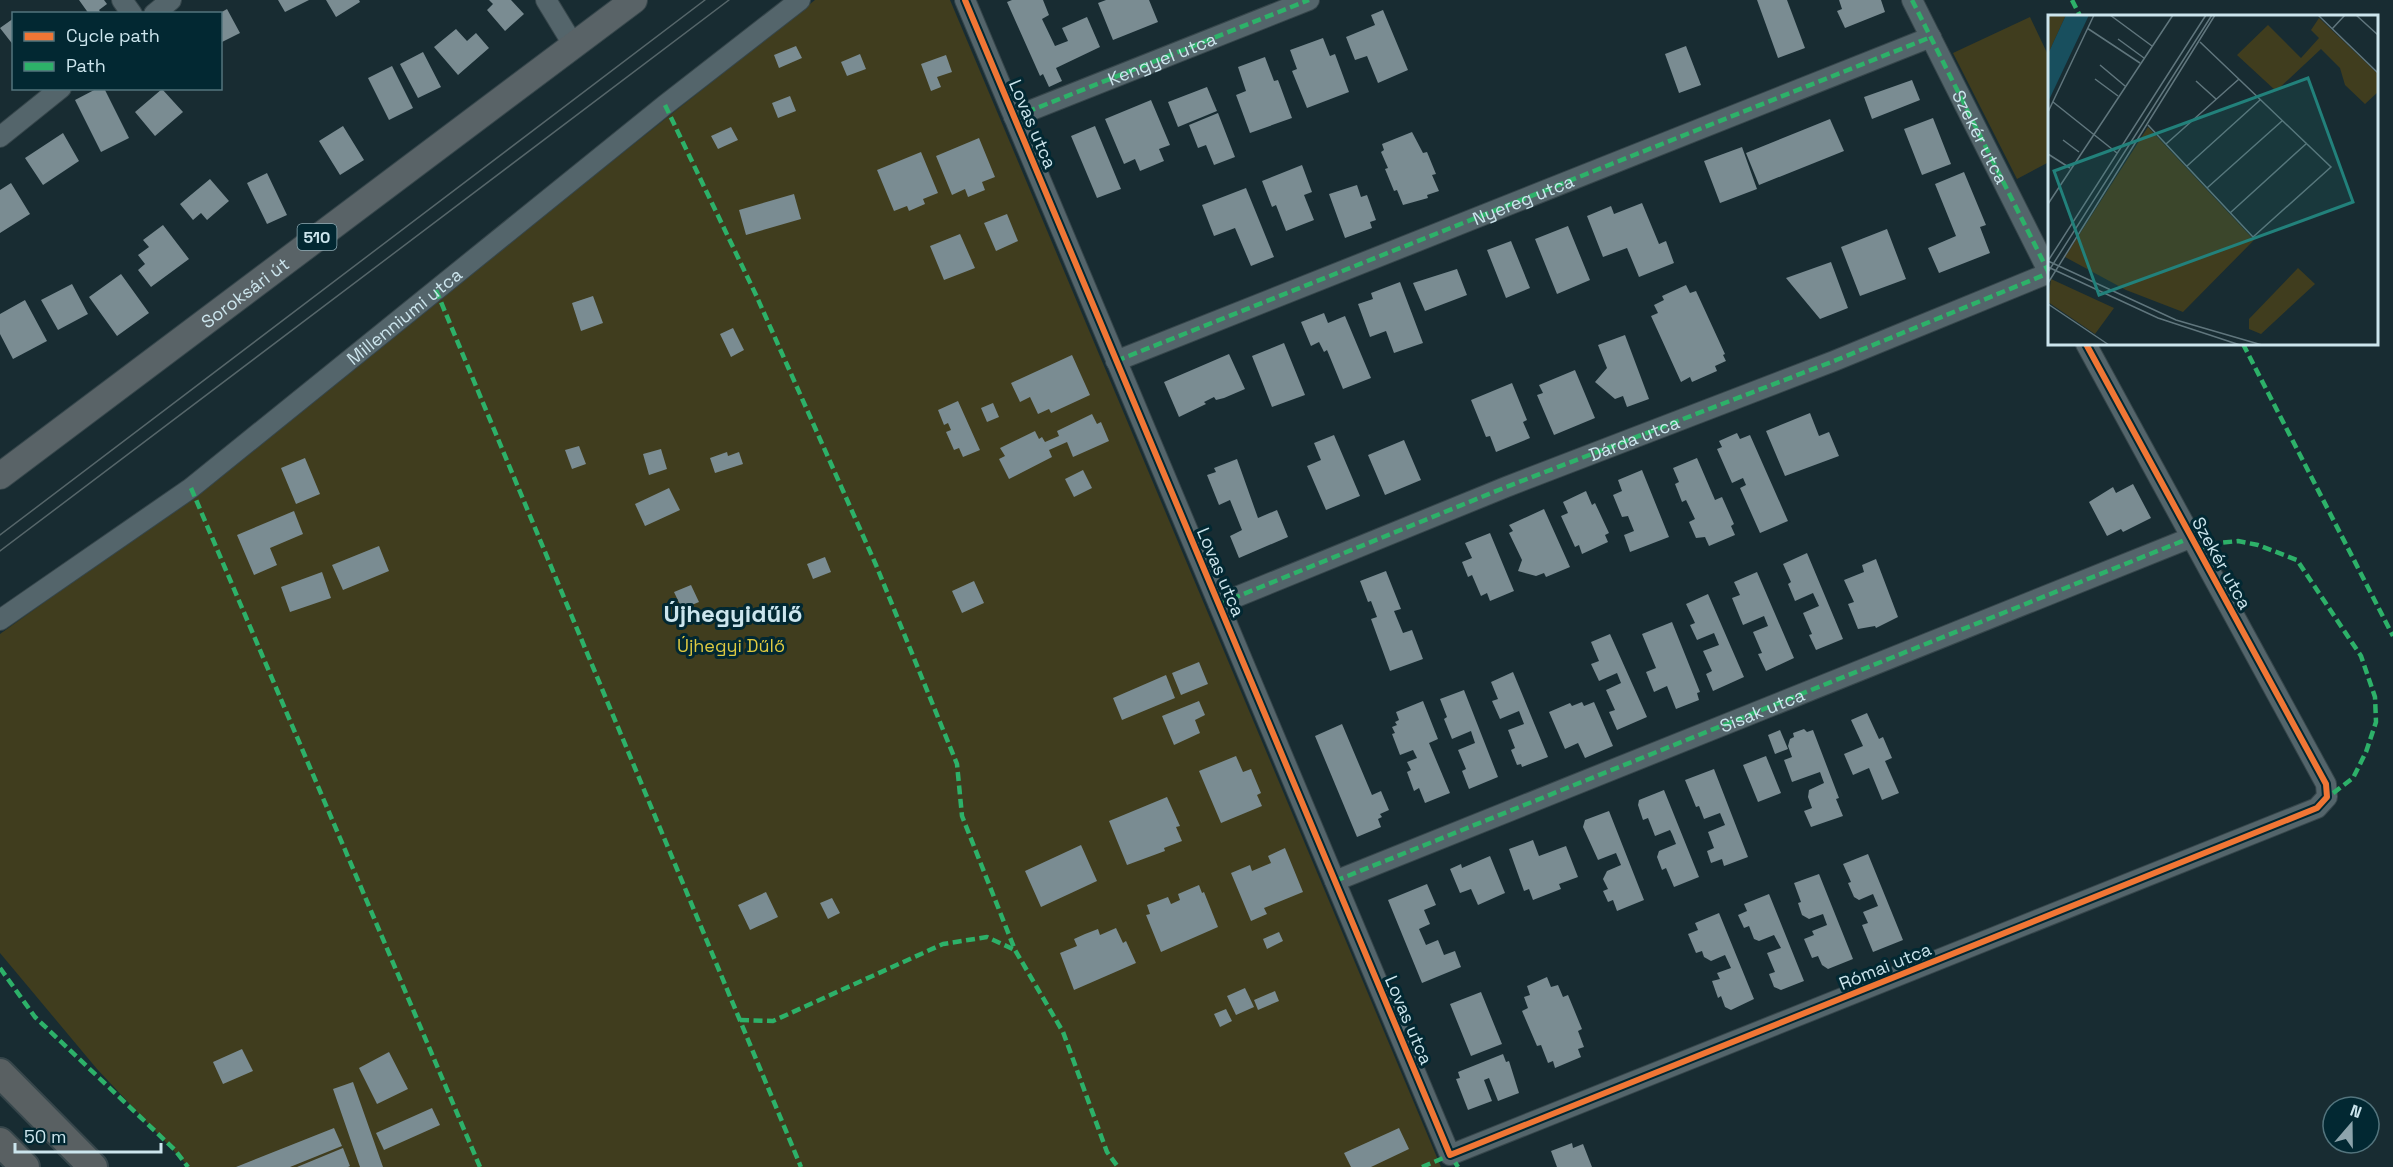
<svg xmlns="http://www.w3.org/2000/svg" width="2393" height="1167" font-family="'Space Grotesk',sans-serif">
<style>
.green{fill:#403d1e}
.building{fill:#7a8c92}
.lines{fill:none;stroke-linecap:round;stroke-linejoin:round}
.minor-casing{stroke:#36464b;stroke-width:22}
.major-casing{stroke:#36464b;stroke-width:28}
.highway-casing{stroke:#36464b;stroke-width:32}
.minor{stroke:#54656b;stroke-width:20}
.major{stroke:#596367;stroke-width:26}
.highway{stroke:#596062;stroke-width:28}
.tram{stroke:#56666a;stroke-width:1.5}
.quiet{stroke:#2db169;stroke-width:4.5;stroke-dasharray:9 4.5;stroke-linecap:butt}
.cycleway-casing{stroke:#022832;stroke-width:10}
.cycleway{stroke:#f07635;stroke-width:6}
.labels{text-anchor:middle;dominant-baseline:central;stroke-width:6;stroke-linejoin:round;paint-order:stroke}
.shield{fill:#022832;stroke:#8facb5;stroke-width:1.5}
.shield-label{font-size:16px;font-weight:bold;fill:#cce5ed}
.street-label{font-size:18px;fill:#cce5ed;stroke:#022832}
.park-label{font-size:18px;fill:#ddc941;stroke:#022832}
.district-label{font-size:24px;font-weight:bold;fill:#cce5ed;stroke:#022832}
.inset-road{fill:none;stroke:#60767d;stroke-width:1.5}
.view{fill:#22817b;fill-opacity:0.15;stroke:#22817b;stroke-width:3}
.inset-edge{fill:none;stroke:#cce5ed;stroke-width:3}
</style>
<rect width="100%" height="100%" fill="#182c32"/>
<!-- green -->
<path class="green" d="M815,0H950L1441,1167H189L97,1069L0,953V634L176,508Z
M2030,17L2049,57V162L2017,179L1953,53Z"/>
<!-- building -->
<path class="building" d="M79,0H104L107,4L99,10L102,14H89Z
M278,0H309L285,12Z
M326,0H359L360,2L336,17Z
M489,0H511L524,14L505,31L487,10L493,4Z
M1012,0H1043L1049,15L1042,19L1055,46L1068,41L1062,28L1087,17L1100,47L1056,68L1062,81L1049,87L1043,74L1040,76L1007,2Z
M1106,0H1149L1158,22L1113,40L1098,3Z
M1757,0H1787L1805,48L1778,58Z
M1839,0H1881L1885,12L1845,28L1837,11L1842,9Z
M227,9L240,33L220,43V13Z
M1383,10L1408,70L1378,83L1367,56L1355,60L1346,37L1375,25L1371,15Z
M14,18V46L0,28Z
M456,29L467,41L476,33L489,48L458,75L434,47Z
M1323,38L1330,56L1335,54L1349,92L1307,108L1292,71L1297,69L1290,50Z
M796,46L802,58L779,68L774,55Z
M1686,46L1701,85L1679,93L1665,54Z
M423,52L441,87L418,98L400,64Z
M860,54L866,69L847,76L841,62Z
M946,55L952,72L937,77L941,87L931,91L921,64Z
M1265,57L1274,81L1278,80L1292,118L1250,133L1236,95L1246,91L1238,67Z
M392,66L413,108L389,120L368,78Z
M1912,80L1920,100L1872,119L1864,97Z
M1207,87L1217,111L1178,127L1168,102Z
M98,88H104L129,138L101,152L75,100Z
M162,89L183,112L155,136L135,112Z
M790,96L796,111L778,118L772,103Z
M1151,100L1170,145L1159,149L1164,161L1140,171L1135,159L1124,164L1105,119Z
M1218,113L1235,157L1214,165L1206,145L1198,148L1189,125Z
M1933,118L1951,164L1922,175L1904,129Z
M1830,119L1844,151L1759,185L1746,153Z
M343,126L364,160L340,175L319,141Z
M1095,126L1121,189L1097,198L1071,136Z
M731,127L738,140L718,149L711,136Z
M1412,132L1423,153L1427,152L1436,174L1432,175L1439,191L1427,195L1428,198L1403,205L1397,190L1394,191L1385,169L1388,168L1381,152L1384,150L1382,144Z
M63,133L79,161L43,185L25,158Z
M979,138L995,177L982,182L985,190L968,197L965,189L952,195L936,156Z
M1742,147L1757,189L1720,203L1704,161Z
M921,152L938,193L923,199L925,204L909,211L907,206L894,211L877,170Z
M1302,165L1312,192L1304,195L1314,220L1286,231L1276,205L1272,207L1262,181Z
M1964,172L1986,225L1980,227L1990,253L1939,273L1928,248L1956,236L1935,184Z
M267,173L287,215L267,224L247,183Z
M210,179L229,201L207,220L201,213L193,220L180,204Z
M11,183L30,214L0,233V190Z
M1357,185L1361,197L1367,195L1376,220L1370,222L1372,228L1345,238L1329,194Z
M1246,188L1274,257L1251,266L1235,228L1214,236L1202,205Z
M794,194L801,219L746,235L739,210Z
M1642,203L1659,244L1666,241L1674,263L1639,277L1627,248L1603,257L1587,216L1611,206L1614,214Z
M1007,214L1018,241L996,251L984,223Z
M163,225L189,259L151,287L138,270L145,264L138,255L149,247L143,240Z
M1568,226L1590,280L1557,294L1535,239Z
M1887,229L1906,279L1860,296L1841,247Z
M960,234L975,268L944,280L930,246Z
M1511,241L1530,288L1506,298L1487,250Z
M1831,262L1848,308L1820,319L1786,278Z
M1457,269L1467,295L1425,311L1413,283Z
M121,274L149,313L117,336L89,297Z
M1400,282L1423,343L1394,353L1386,331L1370,337L1358,304L1373,299L1371,293Z
M72,284L88,314L58,330L41,300Z
M1686,285L1690,293L1696,291L1725,354L1723,355L1726,361L1715,366L1717,371L1692,382L1690,377L1681,382L1651,316L1658,313L1654,305L1664,300L1662,296Z
M593,296L603,323L581,331L572,303Z
M25,300L47,341L13,359L0,334V314Z
M1324,313L1328,323L1345,316L1371,378L1343,389L1327,350L1324,352L1319,342L1311,346L1301,322Z
M733,328L744,350L731,357L720,334Z
M1625,335L1649,399L1627,407L1623,396L1615,399L1595,382L1607,368L1598,345Z
M1284,343L1305,395L1272,407L1252,356Z
M1229,354L1245,389L1224,398L1216,400L1214,397L1204,402L1206,404L1179,417L1164,382Z
M1072,355L1090,395L1051,413L1049,409L1038,414L1030,397L1020,402L1011,383Z
M1575,370L1595,418L1554,435L1537,395L1543,393L1539,385Z
M1512,383L1527,420L1523,422L1530,438L1496,452L1490,436L1486,437L1471,400Z
M958,401L980,450L963,457L959,448L954,450L946,432L951,430L948,423L944,425L938,410Z
M993,403L999,417L987,422L981,408Z
M1810,413L1819,436L1829,432L1839,456L1785,476L1766,431Z
M1092,414L1097,424L1101,422L1109,441L1073,457L1067,442L1049,450L1052,457L1009,479L999,459L1005,456L1000,448L1035,431L1039,439L1042,437L1045,442L1059,436L1057,431Z
M1737,433L1740,439L1750,435L1788,521L1760,533L1740,488L1746,485L1743,478L1732,483L1717,449L1722,447L1719,441Z
M1334,435L1360,496L1326,510L1307,466L1321,460L1314,443Z
M1404,440L1421,480L1385,495L1368,455Z
M579,446L586,464L572,469L565,450Z
M661,449L667,469L649,475L643,454Z
M727,452L728,456L739,452L743,464L715,473L710,458Z
M305,458L320,494L296,504L281,468Z
M1697,458L1715,500L1722,497L1734,524L1731,526L1735,535L1709,546L1705,537L1696,538L1689,522L1695,519L1686,500L1682,502L1675,484L1679,482L1673,468Z
M1237,459L1258,518L1277,510L1288,537L1239,558L1230,536L1242,530L1230,500L1219,505L1207,475L1216,472L1214,468Z
M1083,470L1092,488L1074,497L1065,479Z
M1642,470L1669,537L1630,552L1624,535L1634,531L1628,516L1622,517L1613,495L1622,491L1618,480Z
M2133,484L2151,518L2123,532L2121,529L2107,536L2089,502L2113,487L2116,493Z
M669,488L680,510L645,526L635,504Z
M1586,491L1592,505L1595,503L1609,533L1605,535L1608,542L1582,554L1579,545L1575,547L1561,516L1568,513L1563,502Z
M1544,509L1570,567L1546,577L1544,573L1536,576L1518,571L1522,560L1509,533L1513,531L1509,525Z
M294,511L303,534L270,548L277,565L254,575L237,535Z
M1490,533L1514,591L1490,601L1487,593L1481,596L1472,575L1468,577L1462,562L1472,558L1465,543Z
M379,546L389,571L343,590L332,565Z
M1807,553L1843,639L1816,650L1809,635L1812,634L1803,613L1819,606L1813,593L1795,601L1788,584L1791,582L1783,564Z
M825,557L831,572L813,579L807,564Z
M1876,559L1898,617L1876,628L1875,626L1858,629L1848,604L1854,602L1844,580L1864,572L1862,565Z
M1386,571L1401,609L1394,611L1403,633L1412,630L1423,659L1390,671L1371,619L1377,617L1371,601L1368,602L1360,581Z
M322,572L331,598L290,612L281,587Z
M1757,572L1794,658L1766,671L1758,654L1762,653L1753,632L1768,626L1764,616L1743,625L1732,598L1740,595L1734,582Z
M974,581L984,603L962,613L952,591Z
M691,585L699,602L682,609L674,592Z
M1708,594L1744,677L1713,691L1706,674L1712,671L1703,651L1719,645L1714,633L1697,640L1690,625L1695,623L1686,604Z
M1672,622L1700,692L1697,693L1699,700L1676,709L1667,686L1654,692L1646,672L1656,668L1642,634Z
M1610,634L1647,717L1617,730L1609,712L1615,710L1606,690L1621,683L1617,673L1599,681L1591,664L1599,661L1591,642Z
M1199,662L1208,684L1181,695L1172,673Z
M1513,672L1548,757L1522,767L1521,764L1517,765L1511,750L1515,748L1508,730L1524,724L1519,711L1500,719L1492,701L1498,699L1491,682Z
M1166,675L1175,698L1122,720L1113,698Z
M1464,690L1498,777L1469,789L1462,771L1466,769L1458,750L1475,743L1471,731L1452,739L1444,719L1447,717L1440,699Z
M1199,701L1205,715L1195,720L1200,733L1174,745L1162,716Z
M1423,701L1438,739L1429,743L1450,793L1425,803L1419,788L1414,791L1407,772L1411,770L1407,762L1417,758L1413,750L1400,755L1392,734L1395,733L1392,727L1397,725L1395,722L1399,720L1396,712Z
M1582,702L1584,706L1594,702L1613,746L1585,758L1578,743L1565,749L1549,712L1570,703L1572,706Z
M1867,713L1879,739L1883,737L1892,758L1885,761L1899,793L1882,800L1869,768L1853,775L1844,754L1863,746L1851,720Z
M1342,724L1372,795L1381,791L1389,810L1380,814L1382,817L1378,819L1381,827L1357,837L1315,736Z
M1804,729L1807,732L1813,730L1839,798L1836,799L1843,816L1811,827L1804,811L1812,808L1808,797L1809,790L1824,783L1820,772L1792,782L1784,760L1792,757L1788,746L1790,739L1794,737L1793,733Z
M1780,730L1788,749L1775,754L1768,735Z
M1236,756L1243,772L1251,769L1261,793L1257,795L1262,806L1221,823L1199,771Z
M1766,756L1781,793L1758,802L1743,765Z
M1714,769L1748,857L1724,866L1722,859L1711,863L1707,851L1714,848L1708,832L1725,825L1720,813L1704,819L1699,806L1696,807L1685,780Z
M1664,790L1699,877L1674,887L1666,868L1662,870L1657,857L1659,851L1676,844L1672,834L1670,830L1655,836L1648,818L1643,820L1638,805L1639,800Z
M1167,797L1180,826L1176,827L1182,841L1164,848L1165,851L1127,865L1109,821Z
M1609,811L1644,900L1617,911L1613,900L1608,902L1603,891L1608,889L1603,879L1607,871L1621,865L1616,853L1598,860L1583,827L1585,820Z
M1533,840L1539,856L1566,846L1578,877L1559,884L1561,889L1533,900L1529,889L1524,891L1509,849Z
M1081,845L1097,881L1041,907L1025,871Z
M1285,848L1303,892L1264,908L1267,914L1251,921L1231,873L1250,865L1252,871L1271,863L1268,856Z
M1868,854L1903,940L1873,952L1862,925L1868,923L1863,912L1878,906L1873,894L1859,900L1854,897L1848,883L1851,882L1843,864Z
M1490,856L1505,893L1478,905L1471,889L1460,893L1450,869L1461,864L1462,868Z
M1819,874L1853,959L1828,969L1822,965L1818,956L1812,958L1804,939L1814,935L1812,931L1827,925L1823,914L1809,919L1802,915L1798,903L1801,902L1794,883Z
M1427,884L1436,905L1424,910L1430,924L1419,929L1426,945L1438,940L1444,955L1455,951L1461,967L1422,983L1388,900Z
M1199,885L1202,893L1204,892L1218,927L1161,952L1146,915L1150,914L1147,905L1168,897L1171,904L1180,900L1178,894Z
M766,892L778,917L750,930L738,905Z
M1769,894L1804,981L1781,990L1774,987L1769,974L1775,972L1767,953L1781,948L1774,935L1759,941L1754,939L1749,926L1744,928L1738,915L1747,911L1744,904Z
M832,898L840,913L828,919L820,903Z
M1719,913L1754,999L1731,1010L1725,1007L1721,996L1718,998L1712,981L1720,979L1717,973L1731,968L1725,955L1711,961L1704,957L1702,951L1696,953L1688,934L1698,930L1695,923Z
M1116,928L1123,943L1126,941L1136,963L1074,990L1060,953L1077,946L1074,939L1085,934L1098,929L1100,935Z
M1279,932L1283,941L1267,949L1263,939Z
M1547,977L1551,987L1558,985L1563,997L1568,995L1582,1029L1578,1031L1584,1047L1578,1049L1581,1057L1555,1068L1553,1061L1548,1063L1541,1045L1537,1046L1522,1011L1528,1008L1524,997L1530,995L1527,986Z
M1245,988L1254,1007L1236,1015L1227,996Z
M1275,991L1279,1001L1258,1010L1254,1000Z
M1481,992L1502,1044L1471,1056L1450,1004Z
M1226,1009L1232,1021L1220,1027L1214,1014Z
M242,1049L253,1071L223,1084L213,1062Z
M389,1052L408,1089L377,1104L359,1068Z
M1503,1054L1506,1062L1509,1061L1519,1093L1498,1101L1489,1078L1484,1080L1492,1101L1468,1110L1456,1079L1460,1078L1458,1072Z
M353,1082L383,1167H360L333,1089Z
M432,1108L440,1125L384,1150L376,1133Z
M334,1128L342,1146L290,1167H236Z
M1399,1128L1409,1149L1371,1167H1351L1344,1153Z
M1572,1143L1573,1148L1583,1144L1592,1167H1557L1551,1151Z
M343,1148L350,1166L348,1167H297Z"/>
<g class="lines">
<defs>
<g id="minor">
<path d="M122,0L132,14"/>
<path d="M546,0L574,46"/>
<path d="M965,0L1450,1155L2317,808L2327,797L2326,784L2086,344"/>
<path d="M1912,0L2050,275"/>
<path d="M154,14L171,0"/>
<path d="M1014,117L1309,0"/>
<path d="M0,137L61,88"/>
<path id="s1" d="M1116,361L1931,37"/>
<path id="s2" d="M1219,604L1506,487L1834,361L2049,273"/>
<path id="s3" d="M0,620L191,488L665,105L800,0"/>
<path d="M1335,881L2190,538"/>
</g>
<g id="major">
<path id="s4" d="M0,476L634,0"/>
</g>
<path id="highway" d="M0,1073L93,1167
M0,1142L25,1167"/>
</defs>
<!-- minor casing -->
<use href="#minor" class="minor-casing"/>
<!-- major casing -->
<use href="#major" class="major-casing"/>
<!-- highway casing -->
<use href="#highway" class="highway-casing"/>
<!-- minor -->
<use href="#minor" class="minor"/>
<!-- major -->
<use href="#major" class="major"/>
<!-- highway -->
<use href="#highway" class="highway"/>
<!-- tram -->
<path class="tram" d="M0,535L705,0
M0,551L729,0"/>
<!-- quiet -->
<g class="quiet">
<path id="s5" d="M1912,0L2050,275"/>
<path d="M2072,0L2080,16"/>
<path d="M665,105L756,295L876,565L957,764L962,816L1015,950L1063,1032L1107,1152L1118,1167"/>
<path id="s6" d="M1014,117L1309,0"/>
<path d="M436,290L801,1167"/>
<path d="M2243,344L2393,636"/>
<path d="M1116,361L1931,37"/>
<path d="M191,488L480,1167"/>
<path d="M2197,549L2219,543L2238,541L2258,545L2297,560L2361,656L2375,697L2376,722L2366,752L2353,778L2324,800"/>
<path d="M1219,604L1506,487L1834,361L2049,273"/>
<path id="s7" d="M1335,881L2190,538"/>
<path d="M0,968L35,1017L175,1150L188,1167"/>
<path d="M740,1020L773,1021L943,944L987,937L1015,950"/>
<path d="M1448,1151L1458,1167"/>
<path d="M1422,1167L1455,1153"/>
</g>
<defs>
<path id="cycleway" d="M965,0L1450,1155L2317,808L2327,797L2326,784L2086,344"/>
</defs>
<!-- cycleway casing -->
<use href="#cycleway" class="cycleway-casing"/>
<!-- cycleway -->
<use href="#cycleway" class="cycleway"/>
</g>
<g class="labels">
<!-- shield labels -->
<rect class="shield" x="297.5" y="224" width="39" height="26" rx="4.5"/>
<g class="shield-label">
<text x="317" y="237">510</text>
</g>
<!-- street labels -->
<g class="street-label">
<text stroke="none"><textPath href="#s6" startOffset="159">Kengyel utca</textPath></text>
<text transform="translate(1033 124) rotate(67)">Lovas utca</text>
<text stroke="none"><textPath href="#s5" startOffset="153">Szekér utca</textPath></text>
<text stroke="none"><textPath href="#s1" startOffset="438">Nyereg utca</textPath></text>
<text stroke="none"><textPath href="#s4" startOffset="306">Soroksári út</textPath></text>
<text stroke="none"><textPath href="#s3" startOffset="506">Millenniumi utca</textPath></text>
<text stroke="none"><textPath href="#s2" startOffset="447">Dárda utca</textPath></text>
<text transform="translate(2222 563) rotate(61)">Szekér utca</text>
<text transform="translate(1221 572) rotate(67)">Lovas utca</text>
<text stroke="none"><textPath href="#s7" startOffset="460">Sisak utca</textPath></text>
<text transform="translate(1885 966) rotate(-22)">Római utca</text>
<text transform="translate(1409 1020) rotate(67)">Lovas utca</text>
</g>
<!-- park labels -->
<g class="park-label">
<text x="731" y="645">Újhegyi Dűlő</text>
</g>
<!-- district labels -->
<g class="district-label">
<text x="733" y="613">Újhegyidűlő</text>
</g>
</g>
<!-- overview -->
<g transform="translate(2048 15)">
<rect width="330" height="330" fill="#182c32"/>
<path d="M0,0H18L0,39ZM271,3L330,59V77L317,89L297,70L292,53L273,34L228,76L189,40L220,10L253,43L271,23L263,15ZM100,112L206,225L135,297L78,275L17,242ZM250,253L267,269L213,319L201,314V304ZM3,264L66,293L47,319L0,287Z" fill="#403d1e"/>
<path d="M18,0H41L0,87V39Z" fill="#184f5e"/>
<path class="inset-road" d="M62,0L104,31M270,0L330,58M308,0L330,20M39,13L92,48M284,14L297,0M70,24L96,43M52,50L77,71M47,64L70,81M148,66L168,84M5,87L69,138M0,97L46,0M100,110L205,222L283,152L152,27M15,125L31,137M118,129L191,64M0,139L22,153M139,151L212,85M159,173L234,106M0,189L125,0M182,198L259,128M0,246L158,0M0,246L128,305L214,330M0,252L110,303L192,330M0,257L164,0M0,268L167,0M0,289L61,330"/>
<path class="view" d="M260,63L305,187L51,280L6,156Z"/>
<rect width="330" height="330" class="inset-edge"/>
</g>
<!-- legend -->
<rect x="12" y="12" width="210" height="78" fill="#022832" stroke="#53747d" stroke-width="1.5"/>
<rect x="24" y="32" width="30" height="9" fill="#f07635" stroke="#53747d" stroke-width="1.5"/>
<text x="66" y="42" font-size="18" fill="#cce5ed">Cycle path</text>
<rect x="24" y="62" width="30" height="9" fill="#2db169" stroke="#53747d" stroke-width="1.5"/>
<text x="66" y="72" font-size="18" fill="#cce5ed">Path</text>
<!-- north arrow -->
<g transform="translate(2351 1125) rotate(20)"><circle r="28" fill="#022832" stroke="#53747d" stroke-width="1.5"/>
<path d="M0-4.5L10 22L0 15L-10 22Z" fill="#8da4ac"/>
<text y="-9" font-size="16" font-weight="bold" text-anchor="middle" fill="#cce5ed">N</text>
</g>
<!-- scale -->
<path d="M15 1143v9h146v-9" fill="none" stroke="#cce5ed" stroke-width="3"/>
<text x="24" y="1143" font-size="18" fill="#cce5ed" stroke="#022832" stroke-width="4.5" paint-order="stroke">50 m</text>
</svg>
